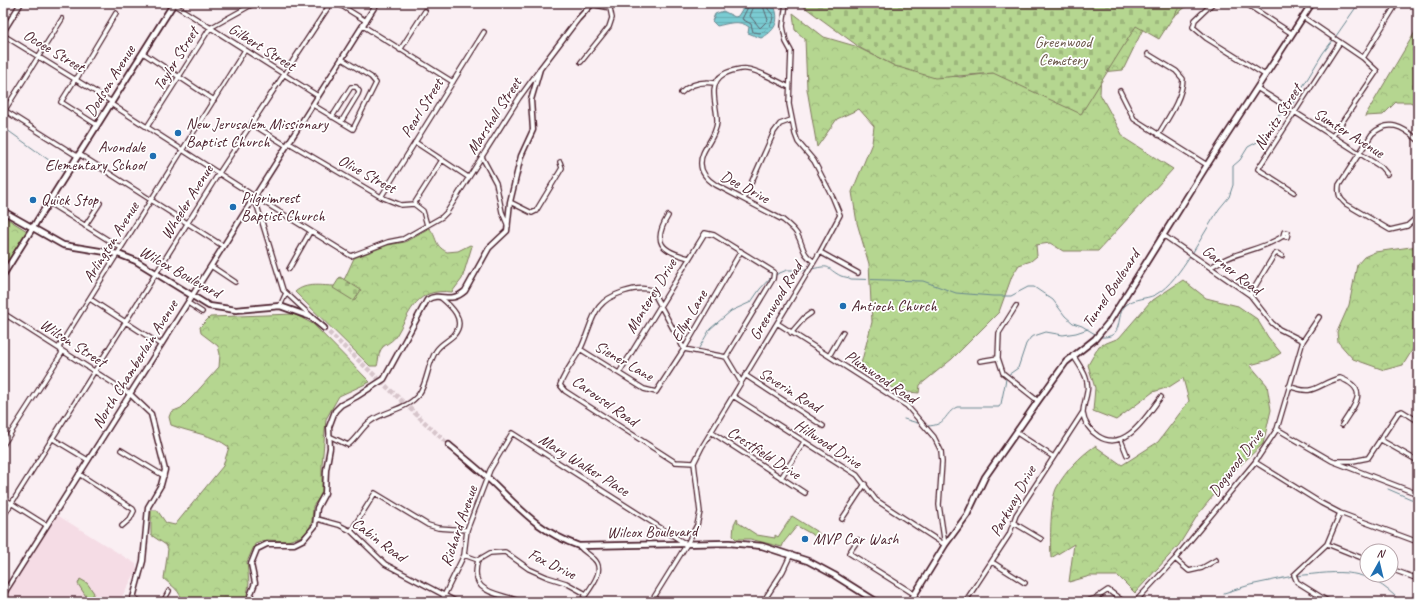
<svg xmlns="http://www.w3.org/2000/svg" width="1421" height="605" font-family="Caveat,sans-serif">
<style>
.built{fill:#f5dce5}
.grass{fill:#b5d690;stroke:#807a5e}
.forest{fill:url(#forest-crowns);stroke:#807a5e}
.cemetery{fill:url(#cemetery-stones);stroke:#807a5e}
.water{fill:url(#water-rules);stroke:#67868f}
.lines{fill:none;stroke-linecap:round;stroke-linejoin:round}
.shore{stroke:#5d646e;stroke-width:1}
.stream{stroke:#67868f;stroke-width:1}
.secondary-tunnel{stroke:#d7c5cb;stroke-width:4.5;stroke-dasharray:4.5 2;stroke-linecap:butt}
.minor-casing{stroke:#4a1f2b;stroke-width:6}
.tertiary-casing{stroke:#4a1f2b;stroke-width:7}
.secondary-casing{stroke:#4a1f2b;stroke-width:8}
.minor{stroke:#fff;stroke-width:3.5}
.tertiary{stroke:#fff;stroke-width:4}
.secondary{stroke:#fff;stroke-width:4.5}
.rail{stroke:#4a1f2b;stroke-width:1}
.poi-dot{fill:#1f6fb2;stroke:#fff;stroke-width:1.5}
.labels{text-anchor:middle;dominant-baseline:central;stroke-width:3.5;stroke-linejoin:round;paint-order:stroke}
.park-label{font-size:16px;fill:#6a5649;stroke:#fff}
.street-label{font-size:16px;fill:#4a1f2b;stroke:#fff}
.poi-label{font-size:16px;fill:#4a1f2b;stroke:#fff;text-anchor:start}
</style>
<defs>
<pattern id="forest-crowns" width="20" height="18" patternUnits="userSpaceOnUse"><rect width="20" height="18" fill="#b5d690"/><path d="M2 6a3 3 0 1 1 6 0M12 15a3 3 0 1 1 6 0" fill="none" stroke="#9db77c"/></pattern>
<pattern id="cemetery-stones" width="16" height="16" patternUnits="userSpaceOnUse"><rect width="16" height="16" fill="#b5d690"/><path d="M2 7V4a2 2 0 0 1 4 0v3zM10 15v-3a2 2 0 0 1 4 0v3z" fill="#9db77c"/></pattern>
<pattern id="water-rules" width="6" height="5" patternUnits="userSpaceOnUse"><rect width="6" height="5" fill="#7acbd2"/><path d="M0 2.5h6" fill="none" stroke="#6baeb4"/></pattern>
</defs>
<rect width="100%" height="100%" fill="#faeff3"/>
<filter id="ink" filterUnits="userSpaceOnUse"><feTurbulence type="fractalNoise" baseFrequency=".025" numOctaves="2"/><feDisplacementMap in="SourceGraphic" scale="8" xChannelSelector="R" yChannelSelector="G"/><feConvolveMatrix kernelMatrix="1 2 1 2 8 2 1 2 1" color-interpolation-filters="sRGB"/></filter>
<g filter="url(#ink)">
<!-- built -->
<path class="built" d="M57,515L136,564L137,570L119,602H3Z"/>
<!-- grass -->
<path class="grass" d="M792,516L819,533L820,540L819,541L815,536L797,526L784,542L782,547L750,539H736L733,536L734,524L737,518L738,520L737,522L757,535L775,538V535L778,537Z
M80,579L87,583L94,593L89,601L78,584Z"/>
<!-- forest -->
<path class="forest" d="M996,3H1187V6L1164,24L1144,27L1123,70L1101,72L1100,94L1124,138L1173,169L1098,251H1063L1050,243L1036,245L1037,256L1031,261L1019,265L1012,276L999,312L952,359L920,385L919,393L896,391L861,364L872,322L869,264L857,223L852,192L872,143L874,126L859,109L837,119L817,147L807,89L805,39L795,30L793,13L824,37L855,46L895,66L960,77L1024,69Z
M1418,27V106L1410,102H1396L1383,115L1365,116Z
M3,216L27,231L3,269Z
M429,228C438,237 433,245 447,252L458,251L470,245L472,246L462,279L452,292C416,288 412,309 396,336C392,342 387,343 382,348C378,353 379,360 377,366H370L295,292C306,282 322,286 336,286L345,278L354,258L388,245L405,242Z
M1418,246V341L1403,365L1384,370L1353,359L1338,342L1337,332L1349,305L1357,265L1364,257L1375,252Z
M1183,280L1206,298L1238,306L1257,319L1268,337L1281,353L1269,360L1250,365L1267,385L1271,410L1263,444L1233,472L1199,513L1179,545L1135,593L1118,576H1090L1069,582L1074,544L1051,558C1050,544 1050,498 1057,487C1065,472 1080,456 1095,446L1122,465L1158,442L1189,401L1183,378L1169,387L1153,392L1116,420L1093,411L1095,388L1088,365L1099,346L1119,338L1150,302Z
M294,314L313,324L370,382L339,396L326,419L322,465V494L313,506L312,521L309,529L302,536L288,541L267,540L255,544L247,562L249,583L246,602H182C181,591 172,586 164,579L168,549L166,545L151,535V510H157L166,523L175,525L223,466L229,447C212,434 191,433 171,425L169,417L171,412L181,408L193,396L219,367L220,354L218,346L201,333L200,327L210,317Z"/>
<!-- cemetery -->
<path class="cemetery" d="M799,3H1182L1159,39L1136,26L1081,114L993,73L935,78L895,66L862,49Z
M340,277L361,290L354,301L333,288Z"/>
<!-- water -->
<path class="water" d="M746,3H771L772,8H775C780,22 774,32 761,38L748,33L749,27C739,19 727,24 717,26L712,21L715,14L723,11L735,17L738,16Z"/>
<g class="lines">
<!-- shore -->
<path class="shore" d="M750,3L742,19L751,24L753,32L760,33C769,30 773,23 773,15L768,9L767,3
M755,3L750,16L760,28L768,20L762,3"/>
<!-- stream -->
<path class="stream" d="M1336,36L1359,3
M1290,108L1323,53L1333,40
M3,127L64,171
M1193,252L1219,209L1229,197L1233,185V166L1240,160L1248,147L1261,140L1270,130L1276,117L1287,111
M812,269C833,264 825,268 841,276C844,277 848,277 851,279L923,281L956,293L993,296H1011L1028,287H1034L1053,300L1065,316L1073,323L1082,326L1095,334
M775,275L787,270H807
M1100,337C1126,339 1114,315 1126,305C1134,298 1146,299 1155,295C1170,287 1181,269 1190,256
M699,348L710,329L731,311L751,302L760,289L772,276
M1008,375L1018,368L1026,344L1031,337L1046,332L1063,335L1076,333L1088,329
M904,419L921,424
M927,426C947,426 944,413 957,407H999L1001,404L1006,379
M1388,489L1418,502
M1296,576C1341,571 1367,566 1401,602
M1224,593L1250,585L1293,576"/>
<!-- secondary-tunnel -->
<path class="secondary-tunnel" d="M324,328L449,445"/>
<defs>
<path id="minor" d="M337,3L366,21
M1213,3L1195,20L1193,27L1206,38L1265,75
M1245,3L1291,33
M173,4L318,96
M1303,17L1363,58L1377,71L1332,137
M363,26L453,82
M3,35L112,102
M400,50L425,11
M143,53L214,100
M1148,54L1176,71L1183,79C1182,99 1168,118 1158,135
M1363,58L1394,8
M581,62L609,27L612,18L610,8L591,4
M76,78L61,102L97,125
M77,78L116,13
M789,87C779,82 758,70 747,69C742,68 729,71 724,74C706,84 718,107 717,122C716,139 700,149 701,164C701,174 708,180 716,185L783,220C788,224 794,229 797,234C805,248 800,251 814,262
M1257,88L1381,167L1387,174
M1120,91L1134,119L1207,165
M681,93C691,83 702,81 715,83
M111,104L254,196L283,290L311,316
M313,105L353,129L376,83L371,77L342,59
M4,110L77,156
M3,113L62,19
M332,117L351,87H356L359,91L358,94L341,122
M252,124L287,146
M147,127L210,28L255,3
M1418,140C1402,126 1389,119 1372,134L1339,185C1338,194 1339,198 1346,204L1390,230L1407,226L1418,216
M415,142L468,177
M289,143L381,197L401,205L414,204L423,211L427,225
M79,154L223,246
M482,157L496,183L502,212L508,226
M1294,192L1258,169L1340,42
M254,196L351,256L388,242L403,239L442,217L447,212L519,98L540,69
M381,197L484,32
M744,199L774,132L780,124L791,120
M510,202L532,213L536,211L562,168L560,162
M49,203L121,248
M414,204L442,160
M668,216C652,242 661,251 689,258
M85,226L100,203
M1163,235L1250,295L1272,323L1279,329L1303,341
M820,252L858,273
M211,266L235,282
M1211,267C1234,251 1261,251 1283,236L1284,232L1288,233L1287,237L1283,236
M289,269L310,232
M1250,295L1274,255L1277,253L1282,256
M90,299L161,345
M188,303L202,312
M280,306L286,293
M1016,306L999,333L998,358L1003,373L1038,401
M3,313L130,394
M777,323L907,406L934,437L941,451L942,462L939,505L945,545
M791,333L804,318L811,313
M580,349L644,389L656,392L684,349L741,251
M1073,355C1080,367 1090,378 1087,392C1086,399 1083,406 1083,413C1084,422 1090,431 1098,436C1125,454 1147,415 1161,397
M829,356L843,332
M980,361L998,358
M619,373L705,233L714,235L774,272L773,279L726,357
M745,375L823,426
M1289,386C1316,397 1316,384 1340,378C1371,390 1354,405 1342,425
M733,396L857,475L876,500L945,545
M1277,429L1332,461L1418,494
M711,432L805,493
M1017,433L1052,456
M329,436L348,445C357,438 362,427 371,421C386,410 407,410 419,394C428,381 427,365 436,351C440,344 448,341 454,335C467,320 451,306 440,297
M53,439L88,460
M1121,440L1127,455
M1381,440L1418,461
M3,445L62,353L59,347L245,50
M121,450L164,476
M1335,461H1353L1368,458L1398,413L1402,411L1418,421
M1255,462L1321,503L1340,513L1418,542
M694,463L675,462L565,391L560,385C565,372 573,362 580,350C587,337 590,319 599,307C609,294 637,285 652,290L684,349L726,357L741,382
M79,474L133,509L134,511L130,519L122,526
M781,478L804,442
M3,498L46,525
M3,517L219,173L331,3
M317,519L339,525L351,531L385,564L457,602
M842,519L865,484
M1014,523L1041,539
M351,531L375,493L428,525L438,528L467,530
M858,540L849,553L914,594
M1327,544L1367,560
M579,546C584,552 589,554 594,559C607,571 588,590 581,602
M464,555L478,560L490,553L505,552L529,569L547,577L566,583L586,594
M1175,559L1189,571L1202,568L1216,560
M478,560C468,595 498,592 521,602
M992,562L1025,583
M1391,569L1418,579
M133,597L141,602
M1055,601L1061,602
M163,602L169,591
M441,602L464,555L467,530L490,470L512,433L686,544
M651,602L687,544L697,525L700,512L694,463L702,447L820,252L840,215L833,198L814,161L798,142L795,134L789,104L791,51L786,42L783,26L786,3
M763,602L783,571L791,554
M817,602H822
M965,602L1009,535L1016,515L1083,412
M1084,602L1096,598L1108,590L1124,602
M1135,602L1175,559L1255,462L1277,429L1303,341L1319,317
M1329,602L1297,582L1294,575L1327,544L1340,513"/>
<path id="tertiary" d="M3,32L21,3
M130,394L151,414L165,470L161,485L148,507L143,561L132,602
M3,595L377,3
M250,602V596L255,583L251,564L257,549L267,544H294L304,539L315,526L317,508L325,493L326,470L330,448L329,427L335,411L341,405L356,397L384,379L427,300C441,291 449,305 465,291L489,248L507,231L510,202L521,156L533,130L531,100L540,69L578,19L593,3"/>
<path id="secondary" d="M3,211L63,245L118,254L136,261L209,306L236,310L280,306L311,317L324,328
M3,275L174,3
M449,445C462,456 476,467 489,479C520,508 537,531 579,546L729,543L762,546L808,561L834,575L877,602
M910,602L945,545L967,515L985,477L1038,401L1066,362L1095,339L1109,322L1207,165L1312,3"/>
</defs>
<!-- minor casing -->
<use href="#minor" class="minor-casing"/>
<!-- tertiary casing -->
<use href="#tertiary" class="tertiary-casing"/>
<!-- secondary casing -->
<use href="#secondary" class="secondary-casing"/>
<!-- minor -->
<use href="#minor" class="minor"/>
<!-- tertiary -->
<use href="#tertiary" class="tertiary"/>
<!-- secondary -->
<use href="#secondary" class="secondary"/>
<!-- rail -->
<path class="rail" d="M3,4L35,3"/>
</g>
</g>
<!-- markers -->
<g class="poi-dot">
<circle cx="178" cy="133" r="4"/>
<circle cx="153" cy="156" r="4"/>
<circle cx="33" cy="200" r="4"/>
<circle cx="233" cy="207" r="4"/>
<circle cx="843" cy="306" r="4"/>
<circle cx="805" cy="539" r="4"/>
</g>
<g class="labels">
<!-- park labels -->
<g class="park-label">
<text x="1063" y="42">Greenwood<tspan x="1063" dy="18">Cemetery</tspan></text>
</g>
<!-- street labels -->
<g class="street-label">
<text transform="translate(262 47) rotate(32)">Gilbert Street</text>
<text transform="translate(54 51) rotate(31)">Ocoee Street</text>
<text transform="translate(176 59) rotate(-58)">Taylor Street</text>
<text transform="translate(110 81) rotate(-58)">Dodson Avenue</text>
<text transform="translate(422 108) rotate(-58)">Pearl Street</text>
<text transform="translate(494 116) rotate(-57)">Marshall Street</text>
<text transform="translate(1278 117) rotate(-57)">Nimitz Street</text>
<text transform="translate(1349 133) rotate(32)">Sumter Avenue</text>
<text transform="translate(367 174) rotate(29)">Olive Street</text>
<text transform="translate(745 187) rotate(28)">Dee Drive</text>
<text transform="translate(187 202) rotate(-58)">Wheeler Avenue</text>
<text transform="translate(111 242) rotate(-58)">Arlington Avenue</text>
<text transform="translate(1232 270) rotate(38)">Garner Road</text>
<text transform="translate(180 272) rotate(29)">Wilcox Boulevard</text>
<text transform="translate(1111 289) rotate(-56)">Tunnel Boulevard</text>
<text transform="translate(651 296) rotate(-59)">Monterey Drive</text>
<text transform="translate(776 301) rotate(-59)">Greenwood Road</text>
<text transform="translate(689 316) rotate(-60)">Ellyn Lane</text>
<text transform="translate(73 343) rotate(33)">Wilson Street</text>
<text transform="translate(624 361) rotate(30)">Siener Lane</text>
<text transform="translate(135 364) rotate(-58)">North Chamberlain Avenue</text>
<text transform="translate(881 377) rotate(34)">Plumwood Road</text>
<text transform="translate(790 390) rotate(32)">Severin Road</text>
<text transform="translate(605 401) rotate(35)">Carousel Road</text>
<text transform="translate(828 444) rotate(33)">Hillwood Drive</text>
<text transform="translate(764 453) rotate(33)">Crestfield Drive</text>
<text transform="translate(1236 463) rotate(-53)">Dogwood Drive</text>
<text transform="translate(584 465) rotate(32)">Mary Walker Place</text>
<text transform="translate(1013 501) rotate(-61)">Parkway Drive</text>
<text transform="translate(459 526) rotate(-71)">Richard Avenue</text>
<text transform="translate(652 532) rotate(-1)">Wilcox Boulevard</text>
<text transform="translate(379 540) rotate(37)">Cabin Road</text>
<text transform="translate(552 564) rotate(26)">Fox Drive</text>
</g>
<!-- poi labels -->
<g class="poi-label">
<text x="186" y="124">New Jerusalem Missionary<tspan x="186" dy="18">Baptist Church</tspan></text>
<text x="145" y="147" text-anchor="end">Avondale<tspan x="145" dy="18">Elementary School</tspan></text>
<text x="241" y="198">Pilgrimrest<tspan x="241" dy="18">Baptist Church</tspan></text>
<text x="41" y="200">Quick Stop</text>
<text x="851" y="306">Antioch Church</text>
<text x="813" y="539">MVP Car Wash</text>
</g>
</g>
<!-- margin -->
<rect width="1421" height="605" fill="none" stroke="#fff" stroke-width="16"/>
<rect x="8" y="8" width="1405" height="589" fill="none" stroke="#4a1f2b" stroke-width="1.5" filter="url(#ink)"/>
<!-- north arrow -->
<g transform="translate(1379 563) rotate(8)"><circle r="19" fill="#ffffff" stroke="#b7a5aa"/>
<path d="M0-3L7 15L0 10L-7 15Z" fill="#1f6fb2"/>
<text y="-6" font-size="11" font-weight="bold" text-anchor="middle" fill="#4a1f2b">N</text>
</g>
</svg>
